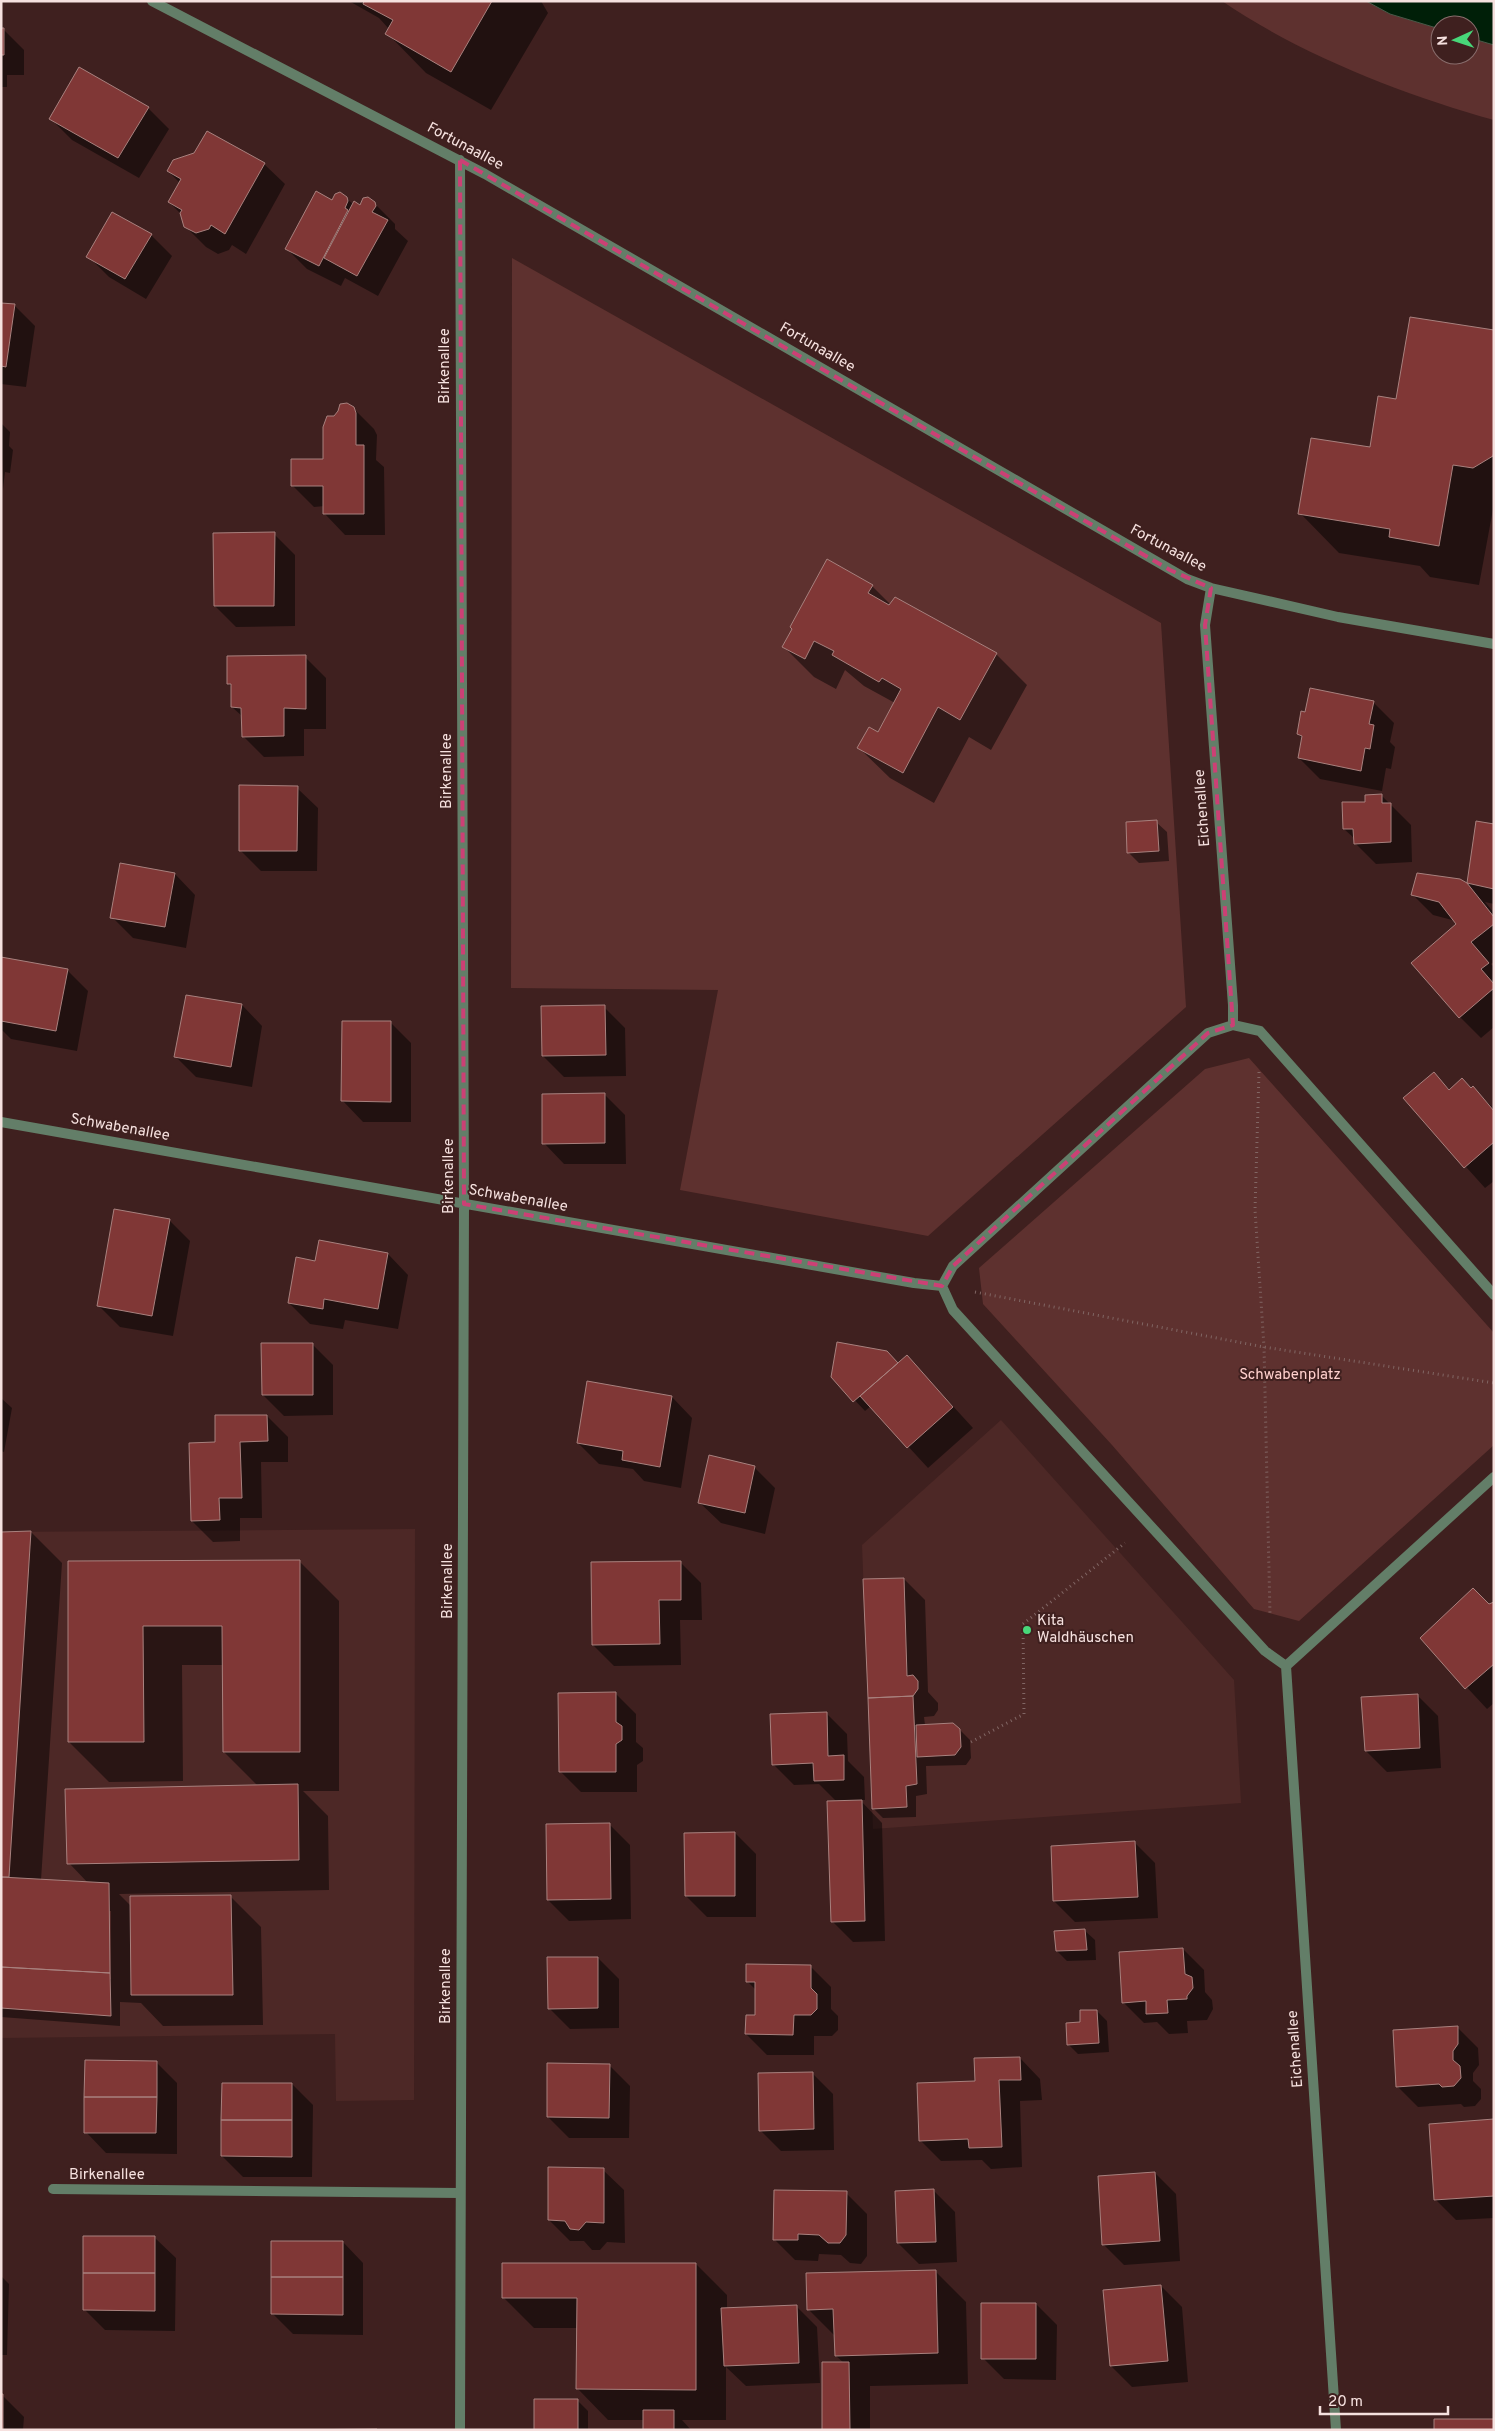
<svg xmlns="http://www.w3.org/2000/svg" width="1495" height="2431" font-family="Overpass,sans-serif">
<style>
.built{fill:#4d2826}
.green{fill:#5e312f;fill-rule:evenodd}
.water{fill:#001f08;stroke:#4a5948}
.shadow{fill:#0007;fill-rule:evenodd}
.building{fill:#803736;stroke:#a8817e}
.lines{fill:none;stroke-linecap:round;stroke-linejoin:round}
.path{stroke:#816664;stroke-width:3;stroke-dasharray:1 4;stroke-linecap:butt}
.lane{stroke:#637e68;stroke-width:10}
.street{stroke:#637e68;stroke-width:10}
.marked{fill:none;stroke:#cc4075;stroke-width:4;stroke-dasharray:10 6;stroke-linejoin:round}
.poi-dot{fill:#48d779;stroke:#3f201f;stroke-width:2}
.labels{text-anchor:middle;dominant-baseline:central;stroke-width:4;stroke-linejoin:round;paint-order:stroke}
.street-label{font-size:15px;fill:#f6e1df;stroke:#3f201f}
.park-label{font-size:15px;fill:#ffd0cd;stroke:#3f201f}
.poi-label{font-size:15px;fill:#f6e1df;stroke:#3f201f;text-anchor:start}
</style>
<rect width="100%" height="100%" fill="#3f201f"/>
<!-- built -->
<path class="built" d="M1001,1420L1234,1680L1241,1803L873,1829L862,1545Z
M415,1529L414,2100L336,2101L335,2034L1,2038V1532Z"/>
<!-- green -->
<path class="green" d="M1222,1H1366L1390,14L1440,29V55H1470V38L1494,45V120C1404,95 1299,54 1222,1Z
M512,258L1161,623L1186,1007L928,1236L680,1190L718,990L511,988ZM827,559L873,585L868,593L889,605L895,597L997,653L960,720L938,707L902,773L858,748L869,727L878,732L901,689L882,678L879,681L832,655L834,651L814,641L805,659L782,647L792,629L790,627Z
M1249,1058L1494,1333V1445L1299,1621L1254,1609L1112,1445L983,1304L979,1268L1205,1069Z"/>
<!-- water -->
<path class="water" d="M1366,1H1494V45L1470,38V25H1440V29L1390,14Z"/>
<!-- shadow -->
<path class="shadow" d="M349,1H541L548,13L491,110L426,73L387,33L389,29L379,18Z
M1,27L24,50V75H7V87H1Z
M148,108L169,129L139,178L72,140L51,119Z
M264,164L285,184L246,254L232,245L229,250L218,254L206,247L185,226L181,214L169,202L180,183L168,171Z
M346,198L353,204L361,206L374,203L395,224V229L408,241L378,296L345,278L341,286L307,269L286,248L332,202Z
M151,235L172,256L146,299L109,277L88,256Z
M1,304L14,305L35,326L26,387L1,384Z
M1494,331V504L1479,585L1430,577L1420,566L1339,553L1300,513L1371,449L1397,400Z
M353,408L374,429L377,435L376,460L384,467L385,535H345L325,514V506L314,507L293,486L324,460L334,417Z
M1,423L10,432L9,446L13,450L10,473L5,472L3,489Z
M274,534L295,555V626L236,627L215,606Z
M872,586L891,605L996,654L1027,685L991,750L969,737L934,803L890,778L859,748L878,733L895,703L864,686L845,670L836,689L814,677L784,647Z
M305,657L326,678V729H304V756L264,757L243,736V717L232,707V688L228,683Z
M1373,702L1394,723L1390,742L1395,747L1391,769L1386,768L1382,791L1320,779L1299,758L1302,738L1298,734Z
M297,788L318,808L317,871H261L240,850Z
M1381,795L1411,825L1412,862L1376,864L1355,843V839L1344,829L1366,803Z
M1156,822L1167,832L1169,861L1139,863L1129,853Z
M1477,822L1494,826V904L1485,902L1494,913V962L1491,964L1494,967V1027L1481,1038L1460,1017L1458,924L1456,921L1433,915L1412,894L1468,884Z
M175,874L195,895L186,948L133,938L112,917Z
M1,958L67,970L88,991L77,1051L11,1039L1,1029Z
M242,1005L262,1026L252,1087L196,1077L176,1057Z
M604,1007L625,1028L626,1076L564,1077L543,1056Z
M390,1022L411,1043V1122H363L343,1101Z
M1434,1073L1450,1090L1473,1088L1494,1109V1181L1485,1188L1404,1098Z
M604,1094L625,1115L626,1164H564L544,1143Z
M169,1220L190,1241L173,1336L120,1327L99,1306Z
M388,1254L408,1275L398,1329L345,1320L343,1329L310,1324L289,1303L316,1262Z
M312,1344L333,1365V1415L284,1416L263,1395Z
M907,1356L973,1428L928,1468L871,1406L865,1411L832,1376L898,1364Z
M672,1397L692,1418L681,1488L644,1481L633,1469L599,1464L578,1443Z
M1,1398L12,1408L4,1452L1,1451Z
M267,1416L288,1437V1462H261L262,1518H240V1541L213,1542L192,1521L216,1444Z
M754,1467L775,1488L765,1534L721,1523L700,1503Z
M31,1532L62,1563L41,1880L88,1883L69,1863L258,1786L224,1752V1665H182L183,1781L109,1782L69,1742V1562L299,1561L339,1601V1791H303L328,1816L329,1890L119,1894L131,1906L230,1896L261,1927L263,2025L163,2026L141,2003L120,2002V2026L1,2017V1533ZM108,1911H111V1979H109Z
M680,1562L701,1583L702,1620H680L681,1665L614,1666L593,1645Z
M904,1579L925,1600L928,1692L938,1703V1710L934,1716L924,1717L925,1725L960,1730L970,1740L971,1758L966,1765L926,1766L927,1794L916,1796V1817L883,1818L873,1808Z
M1494,1604V1703L1487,1709L1421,1638Z
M615,1693L636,1714V1742L643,1748V1761L637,1765V1792H581L560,1771Z
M1417,1695L1438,1716L1441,1768L1387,1772L1366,1751Z
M826,1713L847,1734L848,1761L864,1777L865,1800H860L882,1823L885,1941L853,1942L832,1921L837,1802L819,1784L794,1785L773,1764Z
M609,1824L630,1845L631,1919L569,1921L548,1900Z
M735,1833L756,1854V1917H707L686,1896Z
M1134,1842L1155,1863L1158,1918L1075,1922L1054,1901Z
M1084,1930L1095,1940L1096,1960L1067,1961L1057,1951Z
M1183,1949L1204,1970L1205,1992L1212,2000L1213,2009L1207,2020L1187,2021L1188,2033L1169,2034L1157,2022L1144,2023L1123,2002Z
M598,1958L619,1979V2028L570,2029L549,2008Z
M810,1966L831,1987V2009L838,2016V2030L832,2036H814V2055H767L746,2034L756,2016V1990L747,1981Z
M1097,2011L1107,2021L1109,2052L1078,2054L1068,2044L1082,2024Z
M1457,2027L1478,2048L1479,2065L1473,2073V2081L1481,2089V2099L1475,2106L1464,2107L1461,2104L1418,2107L1398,2087Z
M1020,2058L1040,2079L1042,2100L1020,2101L1022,2167L991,2169L982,2160L941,2161L920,2140L976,2082Z
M156,2062L177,2083V2154L106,2153L86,2132Z
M609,2065L630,2086L629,2138H569L548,2117Z
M812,2073L833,2094L834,2150L781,2151L760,2130Z
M292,2084L313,2105L312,2177H243L222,2156Z
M1494,2121V2218L1456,2220L1435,2199Z
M603,2170L624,2190L625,2243L607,2242L600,2250H592L584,2241H570L549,2220Z
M1155,2173L1176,2194L1180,2261L1124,2265L1103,2244Z
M934,2191L955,2212L957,2262L919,2264L898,2243Z
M846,2193L867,2214V2256L861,2264L850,2263L841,2255L819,2254L818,2261L795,2260L774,2239Z
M155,2238L176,2258L175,2331L105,2330L84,2309Z
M343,2242L363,2263V2335L293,2334L272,2313Z
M696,2264L727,2295V2309L796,2306L817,2327L820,2383L746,2386L726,2367V2420H682L691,2430H644V2420H608L578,2389V2328H534L503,2297Z
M935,2271L966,2302L968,2384L870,2386V2430H823L844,2363L836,2356L835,2336L808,2309Z
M1,2276L9,2284L7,2355H1Z
M1161,2286L1182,2307L1188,2382L1132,2387L1111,2366Z
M1036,2304L1057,2325L1056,2380L1004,2379L983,2358Z
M3,2396L24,2417L23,2430H1Z
M578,2401L588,2411V2430H535Z"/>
<!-- building -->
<path class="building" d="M364,1H492L451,72L385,34L393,20L363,4Z
M1,28H4V55H1Z
M79,67L149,107L118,158L49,119Z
M207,131L265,163L225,234L211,225L209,229L196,233L184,227L180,213L182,210L168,202L181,179L167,171L173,160L194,153Z
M316,191L332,200L335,194L340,192L347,197L348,201L345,208L348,210L319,266L285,249Z
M368,197L375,202L376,206L372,212L388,220L357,276L324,258L354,201L360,205L363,198Z
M112,212L152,234L125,279L86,257Z
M1,303L15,304L6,367L1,366Z
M1410,317L1494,330V451L1493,456L1473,468L1453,465L1439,546L1389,537L1390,529L1298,514L1311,438L1370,447L1378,396L1396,399Z
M347,403L354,407L356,413V445H364V514H323V486H291V459H323V427L327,416H334L338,411L340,404Z
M275,532L274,606H214L213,533Z
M827,559L873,585L868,593L889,605L895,597L997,653L960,720L938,707L903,773L857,748L869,727L878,732L901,689L882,678L879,682L832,655L834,651L814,641L805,659L782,647L792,629L790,627Z
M306,655V709L284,708V736L242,737L241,708L231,707V684H227V656Z
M1310,688L1374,701L1369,724L1374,725L1370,749L1365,748L1361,771L1298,758L1302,736L1297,734L1301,711L1305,712Z
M239,785L298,786L297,851H239Z
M1382,794V803H1391V842L1354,844L1353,829H1343L1342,802H1365V795Z
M1157,820L1159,851L1127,853L1126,822Z
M1476,821L1494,824V889L1467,883Z
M120,863L175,873L165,927L110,918Z
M1417,873L1460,879L1467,883L1494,917V924L1471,942L1489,963L1481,969L1494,984V988L1459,1018L1411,963L1456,924L1439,902L1411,895Z
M1,957L68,969L56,1031L1,1021Z
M186,995L242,1004L231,1067L174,1057Z
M605,1005L606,1055L542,1056L541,1006Z
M342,1021H391V1102L341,1101Z
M1434,1072L1449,1090L1462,1078L1471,1088L1473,1086L1494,1111V1142L1464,1168L1403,1098Z
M605,1093V1143L542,1144V1094Z
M114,1209L170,1219L152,1316L97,1306Z
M319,1240L388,1253L378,1309L324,1299L323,1309L288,1303L296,1257L315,1261Z
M837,1342L887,1351L898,1363L853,1402L831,1377Z
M261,1343H313V1395H262Z
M907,1355L953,1407L907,1448L860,1396Z
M587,1381L672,1396L660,1467L622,1460L623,1451L577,1443Z
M215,1415H267L268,1441L240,1442L242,1498H219L220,1520L191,1521L189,1443L215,1442Z
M709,1455L755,1466L745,1513L698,1503Z
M31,1531L9,1877H1V1532Z
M300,1560V1752H223L222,1626H143L144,1742H68V1561Z
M681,1561V1600H659L660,1644L592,1645L591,1562Z
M904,1578L907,1676L913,1675L918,1681V1689L913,1696L868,1698L863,1579Z
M1473,1588L1489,1604L1494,1602V1664L1465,1689L1420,1638Z
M616,1692V1722L622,1726V1740L616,1744V1772H559L558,1693Z
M1418,1694L1420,1748L1365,1751L1361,1697Z
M913,1696L917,1784L906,1786L907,1807L872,1809L868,1698Z
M827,1712L828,1756L844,1755V1780L814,1781L813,1763L772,1765L770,1714Z
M953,1723L960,1729L961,1747L955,1755L917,1757L916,1725Z
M298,1784L299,1860L67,1864L65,1789Z
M862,1800L865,1921L831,1922L827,1801Z
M610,1823L611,1899L547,1900L546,1824Z
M735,1832V1896H685L684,1833Z
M1135,1841L1138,1897L1053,1901L1051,1846Z
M1,1877L109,1883L110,1973L1,1967Z
M231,1895L233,1995H131L130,1896Z
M1085,1929L1087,1950L1056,1951L1054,1931Z
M1183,1948L1185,1974L1192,1977L1193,1988L1187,1996V1999L1167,2000L1168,2013L1146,2014V2001L1122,2003L1119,1952Z
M547,1957H598V2008L548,2009Z
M746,1964L811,1965V1988L817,1994V2009L811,2015H794L793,2035L745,2034L746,2015H755V1982H746Z
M1,1967L110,1973L111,2016L1,2008Z
M1080,2010H1097L1099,2043L1067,2045L1066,2023L1080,2022Z
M1458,2026V2044L1453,2051V2060L1460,2066L1461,2078L1454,2086L1442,2087L1439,2084L1396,2087L1393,2030Z
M1020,2057L1021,2080H999L1002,2147L969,2148L968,2139L919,2141L917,2083L975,2081L974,2058Z
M85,2060L157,2061V2097H84Z
M547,2063L610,2064L609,2118L547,2117Z
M813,2072L814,2129L759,2131L758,2073Z
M222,2083H292V2120H221Z
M84,2097H157L156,2133H84Z
M1494,2119V2196L1434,2200L1429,2124Z
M221,2120H292V2157L221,2156Z
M548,2167L604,2168V2223L586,2222L579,2230L570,2229L565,2221L548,2220Z
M1155,2172L1160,2241L1102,2245L1098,2176Z
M934,2189L936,2242L897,2243L895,2191Z
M774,2190L847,2191L846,2235L840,2243H828L819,2235L798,2234V2240H773Z
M83,2236H155V2273H83Z
M271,2241H343V2277H271Z
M502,2263H696V2390L576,2389L577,2298H502Z
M936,2270L938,2353L835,2356L833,2309L807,2310L806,2273Z
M83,2273H155V2311L83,2310Z
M271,2277H343V2315L271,2314Z
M1161,2285L1168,2361L1110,2366L1103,2290Z
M981,2303H1036V2359H981Z
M797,2305L799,2363L724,2366L721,2308Z
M822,2362H849L850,2430H822Z
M1,2394H3V2430H1Z
M534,2399H578V2430H534Z
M643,2410H674V2430H643Z
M1434,2419H1494V2430H1434Z
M377,2429V2430H286Z"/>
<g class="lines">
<!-- path -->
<path class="path" d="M1259,1072L1255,1210L1264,1347L1270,1615
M975,1292L1264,1347L1494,1383
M971,1742L1024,1714L1023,1624L1125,1543"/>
<!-- lane -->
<path class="lane" d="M53,2189L460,2193"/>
<!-- street -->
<path class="street" d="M152,1L485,174L1187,579L1211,588L1338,617L1494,644
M460,160L464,1204L460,2430
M1211,588L1205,625L1233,1005V1025
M1,1122L914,1283L942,1286
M942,1286L953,1310L1265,1651L1286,1666L1494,1477
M942,1286L953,1266L1208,1033L1233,1025L1260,1031L1494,1295
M1286,1666L1336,2430"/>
</g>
<!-- marked area -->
<path class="marked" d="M460,160L1170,570L1211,588L1205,625L1233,1025L1208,1033L953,1266L942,1286L464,1204Z"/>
<!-- markers -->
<circle class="poi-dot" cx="1027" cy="1630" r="5"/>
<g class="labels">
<!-- street labels -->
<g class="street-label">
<text transform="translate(465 147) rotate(28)">Fortunaallee</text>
<text transform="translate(817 348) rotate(30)">Fortunaallee</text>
<text transform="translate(445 366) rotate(-90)">Birkenallee</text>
<text transform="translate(1168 549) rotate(28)">Fortunaallee</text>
<text transform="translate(447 771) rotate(-90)">Birkenallee</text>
<text transform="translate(1203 808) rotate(-94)">Eichenallee</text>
<text transform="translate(120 1128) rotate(10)">Schwabenallee</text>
<text transform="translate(449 1176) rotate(-90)">Birkenallee</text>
<text transform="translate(518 1199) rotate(10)">Schwabenallee</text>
<text transform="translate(448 1581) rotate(-90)">Birkenallee</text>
<text transform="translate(446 1986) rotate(-90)">Birkenallee</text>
<text transform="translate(1296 2049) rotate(-94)">Eichenallee</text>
<text x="107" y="2175">Birkenallee</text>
</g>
<!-- park labels -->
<g class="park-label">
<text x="1290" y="1375">Schwabenplatz</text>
</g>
<!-- poi labels -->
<g class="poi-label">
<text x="1037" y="1621">Kita<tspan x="1037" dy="17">Waldhäuschen</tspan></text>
</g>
</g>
<!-- border -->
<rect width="1495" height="2431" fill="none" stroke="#f6e1df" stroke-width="5"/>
<!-- north arrow -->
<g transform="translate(1455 40) rotate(267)"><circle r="24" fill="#3f201f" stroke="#886d6c"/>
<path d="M0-4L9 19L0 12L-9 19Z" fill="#48d779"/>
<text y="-8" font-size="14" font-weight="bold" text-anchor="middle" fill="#f6e1df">N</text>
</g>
<!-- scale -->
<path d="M1320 2406v8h128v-8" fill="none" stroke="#f6e1df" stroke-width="2.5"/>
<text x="1328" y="2406" font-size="15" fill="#f6e1df" stroke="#3f201f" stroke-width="4" paint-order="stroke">20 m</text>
</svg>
